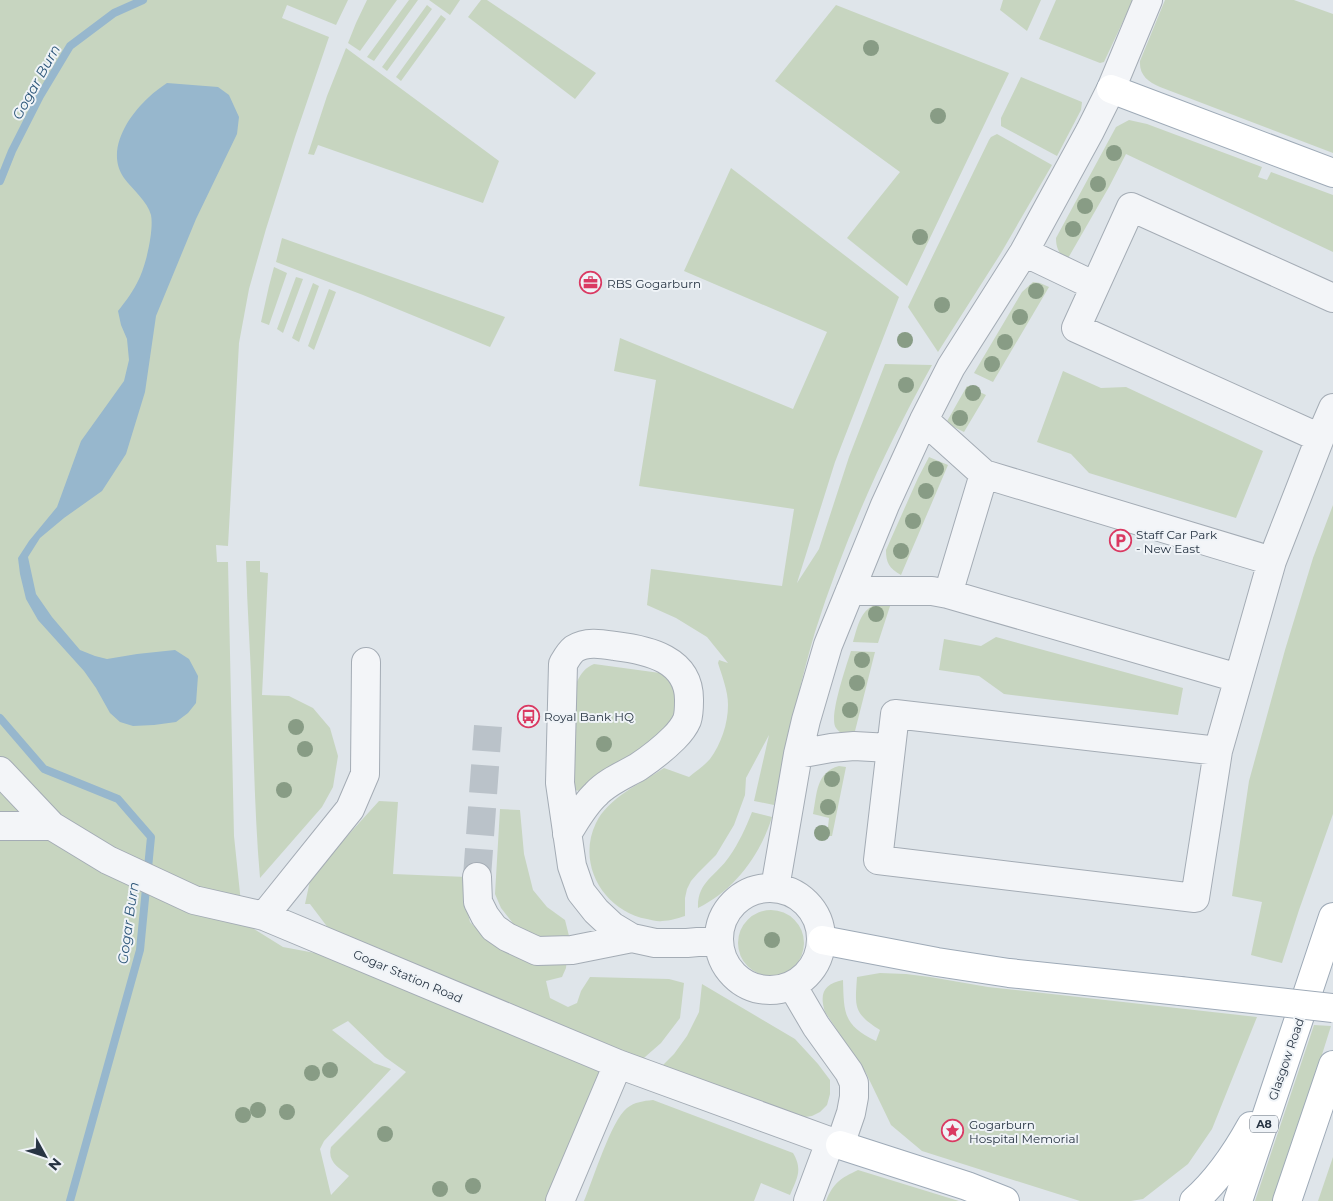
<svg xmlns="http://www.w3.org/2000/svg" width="1333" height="1201" font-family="Montserrat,sans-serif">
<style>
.green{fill:#c7d5c0;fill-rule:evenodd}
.water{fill:#97b7cd}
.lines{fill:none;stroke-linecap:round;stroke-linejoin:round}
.stream{stroke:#97b7cd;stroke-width:8}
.minor-tunnel{stroke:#bac2c9;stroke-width:28;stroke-dasharray:28 14;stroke-linecap:butt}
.minor-casing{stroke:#a4acb5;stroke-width:30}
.major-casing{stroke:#9eaab7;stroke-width:30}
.minor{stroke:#f3f5f8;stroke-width:28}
.major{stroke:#fff;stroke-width:28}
.major-bridge-casing{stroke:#9eaab7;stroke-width:30;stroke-linecap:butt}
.major-bridge{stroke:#fff;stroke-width:28}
.tree{fill:#889c85}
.labels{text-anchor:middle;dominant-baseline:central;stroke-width:4;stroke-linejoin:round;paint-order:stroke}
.shield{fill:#eff3f7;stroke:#636d79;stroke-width:1}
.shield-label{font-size:11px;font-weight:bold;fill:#273443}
.poi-label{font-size:12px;fill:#273443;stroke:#eff3f7;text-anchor:start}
.street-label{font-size:12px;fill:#273443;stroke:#eff3f7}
.water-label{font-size:14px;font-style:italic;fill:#2d577a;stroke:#eff3f7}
</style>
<rect width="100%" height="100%" fill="#dfe5ea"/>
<!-- green -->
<path class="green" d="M0,0H348L336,25L287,5L282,18L329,37L295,137L266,229L249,289L239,343L228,546L216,545L217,562H228L234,836L243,922L283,947L315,953L335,937L310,904H305L311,876L379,801L398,802L393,874L467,877L465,900L470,922L481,933L518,936L512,922L501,908L495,894L500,809L520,810L524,854L533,890L547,907L565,920L569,936L566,968L562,977L546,981L550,998L568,1007L577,1003L581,991L590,977L669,979L684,983L680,1018L661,1043L637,1064L615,1054L553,1201H0ZM348,1021L385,1057L406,1072L331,1147C327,1162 339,1168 349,1176L331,1195L320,1149L324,1141L391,1069L374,1063L332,1030Z
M367,0H397L360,51L348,43L356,23Z
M409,0H418L374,61L367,57Z
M429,0H460L450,15Z
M481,0H487L596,73L575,99L468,17Z
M1003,0H1041L1027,31L1000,10Z
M1056,0H1133L1104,62L1100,63L1039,39Z
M1165,0H1294L1333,14V153L1160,87C1148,82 1139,75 1140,61Z
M427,5L432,9L387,71L382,67Z
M836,5L1009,73L907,286L847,238L900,172L775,81Z
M441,15L446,19L401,81L396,77Z
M346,48L499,161L483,203L318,145L314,155L308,154L327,96Z
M1021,77L1082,102L1081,110L1057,156L1001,126V118Z
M1129,120L1147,124L1262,167L1258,177L1267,180L1271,172L1333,195V252L1126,154L1109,187L1067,260C1059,254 1056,248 1056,238L1116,127Z
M997,134L1052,165L1001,253L938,352L908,307L989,140L991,137Z
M731,168L899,297L835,462L797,583L819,549L849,457L885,364L932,365C885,449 844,540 815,632C798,689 787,748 774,805L754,801L769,735L746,778L745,795L734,825L716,855L698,873L691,881L687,889L685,898V916C678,918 670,921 662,921C658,922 652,920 647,919C604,911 576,864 596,823C608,798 641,783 664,768L689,777C696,771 704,766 710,759C721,744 728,724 728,705C728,691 722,676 718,663L719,660L728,663L707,637L676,618L647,605L651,569L782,586L794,509L639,486L656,380L614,371L620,338L793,409L827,332L684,271Z
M282,238L505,317L490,347L363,295L276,262Z
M274,267L287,273L269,325L261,322L269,286Z
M296,277L303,279L283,333L277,329Z
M1033,282L1040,283L1049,287L993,382L974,373L1022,292Z
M313,283L319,286L299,342L292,338Z
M329,289L336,292L314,350L308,346Z
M1063,371L1101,388L1126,387L1263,451L1236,518L1089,473L1071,454L1037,442Z
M967,386L986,395L964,432L946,423Z
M929,457L948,465L901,575C889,568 886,563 886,550L918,478Z
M1333,505V814L1299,910L1282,963L1251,955L1262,902L1232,896L1249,781L1285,650L1313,558Z
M246,561H260V572L268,573L262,695L289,696L313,708L330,728L338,756L333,787L322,807L260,878C255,820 254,763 252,706C251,658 247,609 246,561Z
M891,603L878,643L853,642C857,629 860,610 875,605C880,603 886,604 891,603Z
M996,637L1183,688L1178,715L1004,694L979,676L939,670L944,639L981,646Z
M851,651L875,652L854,735C847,735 840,734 836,728C828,718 847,664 851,651Z
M594,664L660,673L672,681L679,695L676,713L665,732L586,788L579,791L575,790L572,786L577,682C581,673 585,668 594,664Z
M839,766L846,767L832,836H827L829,818L813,814C817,794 816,772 839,766Z
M752,812L772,817C760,856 734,890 698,908C697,882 716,876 729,857C739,843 746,827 752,812Z
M738 943a33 33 0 1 1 66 0a33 33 0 1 1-66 0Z
M880,973L906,974L930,977L988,987L1257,1017L1212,1129L1188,1164L1143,1199L1131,1201H1080L922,1151L891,1125L866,1073L825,1012C819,993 824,984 843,980C844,1013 843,1025 876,1041L880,1030C853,1013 855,1007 857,977Z
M702,984L795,1039L818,1064L830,1080V1094L827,1105L820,1112L812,1116L798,1118L661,1067L674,1054L687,1036L699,1012Z
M1314,1025L1331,1026L1276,1201H1255Z
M653,1100L793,1153C803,1170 797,1178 790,1195L761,1183L754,1201H584C593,1180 611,1121 627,1108C635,1102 643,1101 653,1100Z
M1333,1157V1201H1318Z
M858,1170L959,1201H826C833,1183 841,1178 858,1170Z"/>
<!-- water -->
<path class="water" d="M167,83L218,87L229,95L239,117L237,134L196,219L156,316L145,392L126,454L102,491L64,518L40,538L28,557L36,594L52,617L80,650L95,656L107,659L137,654L175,650L189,659L198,676L196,703L188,713L176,722L154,725L133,726L120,722L110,713L96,688L84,671L38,620L26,599L20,574L18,558L29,541L57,507L81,441L124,381L129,360L127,339L121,325L118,311C126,301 134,290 139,279C146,265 154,230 151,215C148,202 132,189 124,178C105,151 128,116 149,97C154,92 161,87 167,83Z"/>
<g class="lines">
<!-- stream -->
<path class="stream" d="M0,181L12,151L40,96L70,46L114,13L143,0
M0,718L44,769L118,799L151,837L140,950L70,1201"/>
<!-- minor-tunnel -->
<path class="minor-tunnel" d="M477,877L488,726"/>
<defs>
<path id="minor" d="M1024,252L1095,286
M924,420L984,474
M1320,438L1076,328L1131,207L1333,298
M1272,561L1320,438L1333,408
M850,591H932L948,594
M1218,751L895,714L878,860L1195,898L1218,751L1272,561L984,474L948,594L1238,678
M798,754L831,748L854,746L890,748
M0,771L52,826L108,860L194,900L264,916L618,1064L840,1145L851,1113L854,1097V1083L849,1072L816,1026L792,985
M0,826H52
M567,834C576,820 584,805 596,794C607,782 624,775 638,767C650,759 663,749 674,738C679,733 684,727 687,720C689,714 689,707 689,701C690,659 648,650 615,646C602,644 587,641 574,649C569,653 566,659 563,664L560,783L572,866L581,892L596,911L612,926L632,938L655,943H687L719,940
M477,877L478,902L485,916L494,928L507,937L537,951L572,950L632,938
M775,888L798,754L806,720L828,645L885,505L924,420L951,367L1024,252L1090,131L1111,89L1148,0
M719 939a51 51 0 1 1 102 0a51 51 0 1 1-102 0Z
M264,916L350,809L365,774L366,662
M560,1201L618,1064
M808,1201L830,1142"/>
<path id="major" d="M1111,89L1333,173
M822,940L937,962L1009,973L1180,991
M840,1145L967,1186L1005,1201
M1194,1201C1218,1180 1236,1153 1251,1126
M1238,1201L1333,917
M1287,1201L1333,1065"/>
</defs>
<!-- minor casing -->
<use href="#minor" class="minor-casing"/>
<!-- major casing -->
<use href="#major" class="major-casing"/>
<!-- minor -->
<use href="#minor" class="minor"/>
<!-- major -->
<use href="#major" class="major"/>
<defs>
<path id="major-bridge" d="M1180,991L1333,1008"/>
</defs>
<!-- major-bridge casing -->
<use href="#major-bridge" class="major-bridge-casing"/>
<!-- major-bridge -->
<use href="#major-bridge" class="major-bridge"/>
</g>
<!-- trees -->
<g class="tree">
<circle cx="871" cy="48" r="8"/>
<circle cx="938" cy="116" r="8"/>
<circle cx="1114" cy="153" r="8"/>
<circle cx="1098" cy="184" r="8"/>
<circle cx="1085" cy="206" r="8"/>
<circle cx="1073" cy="229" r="8"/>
<circle cx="920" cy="237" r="8"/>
<circle cx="1036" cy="291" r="8"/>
<circle cx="942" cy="305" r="8"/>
<circle cx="1020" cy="317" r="8"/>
<circle cx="905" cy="340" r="8"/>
<circle cx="1005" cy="342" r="8"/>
<circle cx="992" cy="364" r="8"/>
<circle cx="906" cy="385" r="8"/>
<circle cx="973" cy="393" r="8"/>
<circle cx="960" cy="418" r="8"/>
<circle cx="936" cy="469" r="8"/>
<circle cx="926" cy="491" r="8"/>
<circle cx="913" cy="521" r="8"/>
<circle cx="901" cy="551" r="8"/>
<circle cx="876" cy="614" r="8"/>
<circle cx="862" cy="660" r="8"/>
<circle cx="857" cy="683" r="8"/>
<circle cx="850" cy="710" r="8"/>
<circle cx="296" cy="727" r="8"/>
<circle cx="604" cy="744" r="8"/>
<circle cx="305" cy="749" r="8"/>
<circle cx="832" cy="779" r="8"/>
<circle cx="284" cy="790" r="8"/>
<circle cx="828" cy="807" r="8"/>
<circle cx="822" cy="833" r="8"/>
<circle cx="772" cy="940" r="8"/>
<circle cx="330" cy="1070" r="8"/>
<circle cx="312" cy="1073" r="8"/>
<circle cx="258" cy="1110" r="8"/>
<circle cx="287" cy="1112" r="8"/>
<circle cx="243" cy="1115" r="8"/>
<circle cx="385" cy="1134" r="8"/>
<circle cx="473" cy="1186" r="8"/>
<circle cx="440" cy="1189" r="8"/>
</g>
<!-- icons -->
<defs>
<symbol id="office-ring" viewBox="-11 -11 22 22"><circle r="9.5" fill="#eff3f7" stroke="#da3962" stroke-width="1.5"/><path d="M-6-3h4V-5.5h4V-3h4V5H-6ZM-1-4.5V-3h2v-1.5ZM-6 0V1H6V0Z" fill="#da3962"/></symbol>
<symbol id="parking-ring" viewBox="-11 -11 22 22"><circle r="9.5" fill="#eff3f7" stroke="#da3962" stroke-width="1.5"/><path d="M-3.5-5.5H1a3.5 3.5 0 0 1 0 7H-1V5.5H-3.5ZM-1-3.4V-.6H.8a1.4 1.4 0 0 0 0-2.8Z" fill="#da3962"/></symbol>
<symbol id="bus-ring" viewBox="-11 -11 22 22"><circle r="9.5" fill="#eff3f7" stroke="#da3962" stroke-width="1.5"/><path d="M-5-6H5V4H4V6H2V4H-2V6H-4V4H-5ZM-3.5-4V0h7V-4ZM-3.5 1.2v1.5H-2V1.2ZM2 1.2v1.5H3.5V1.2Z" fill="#da3962"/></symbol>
<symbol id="sight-ring" viewBox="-11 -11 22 22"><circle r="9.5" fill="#eff3f7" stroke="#da3962" stroke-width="1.5"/><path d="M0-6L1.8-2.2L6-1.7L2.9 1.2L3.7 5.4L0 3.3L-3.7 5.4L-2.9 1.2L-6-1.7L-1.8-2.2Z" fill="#da3962"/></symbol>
</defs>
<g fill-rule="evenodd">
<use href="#office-ring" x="578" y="270" width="25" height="25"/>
<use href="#parking-ring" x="1108" y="528" width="25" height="25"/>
<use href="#bus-ring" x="516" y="704" width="25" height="25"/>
<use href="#sight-ring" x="940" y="1118" width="25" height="25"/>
</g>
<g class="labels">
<!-- shield labels -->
<rect class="shield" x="1250" y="1115.5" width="28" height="17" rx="4"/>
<g class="shield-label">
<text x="1264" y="1124">A8</text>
</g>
<!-- poi labels -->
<g class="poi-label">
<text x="607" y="283">RBS Gogarburn</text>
<text x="1136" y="534">Staff Car Park<tspan x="1136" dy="14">- New East</tspan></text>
<text x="544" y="716">Royal Bank HQ</text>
<text x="969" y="1124">Gogarburn<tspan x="969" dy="14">Hospital Memorial</tspan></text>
</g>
<!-- street labels -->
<g class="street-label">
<text transform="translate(408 976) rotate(23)">Gogar Station Road</text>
<text transform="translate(1286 1059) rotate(-71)">Glasgow Road</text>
</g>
<!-- water labels -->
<g class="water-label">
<text transform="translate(36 82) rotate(-61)">Gogar Burn</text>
<text transform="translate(128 923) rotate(-82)">Gogar Burn</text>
</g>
</g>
<!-- north arrow -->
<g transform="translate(45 1156) rotate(130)" stroke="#eff3f7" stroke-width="4" paint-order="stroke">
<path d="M0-4L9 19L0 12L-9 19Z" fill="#273443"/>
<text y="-8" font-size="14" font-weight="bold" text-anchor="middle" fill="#273443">N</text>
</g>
</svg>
